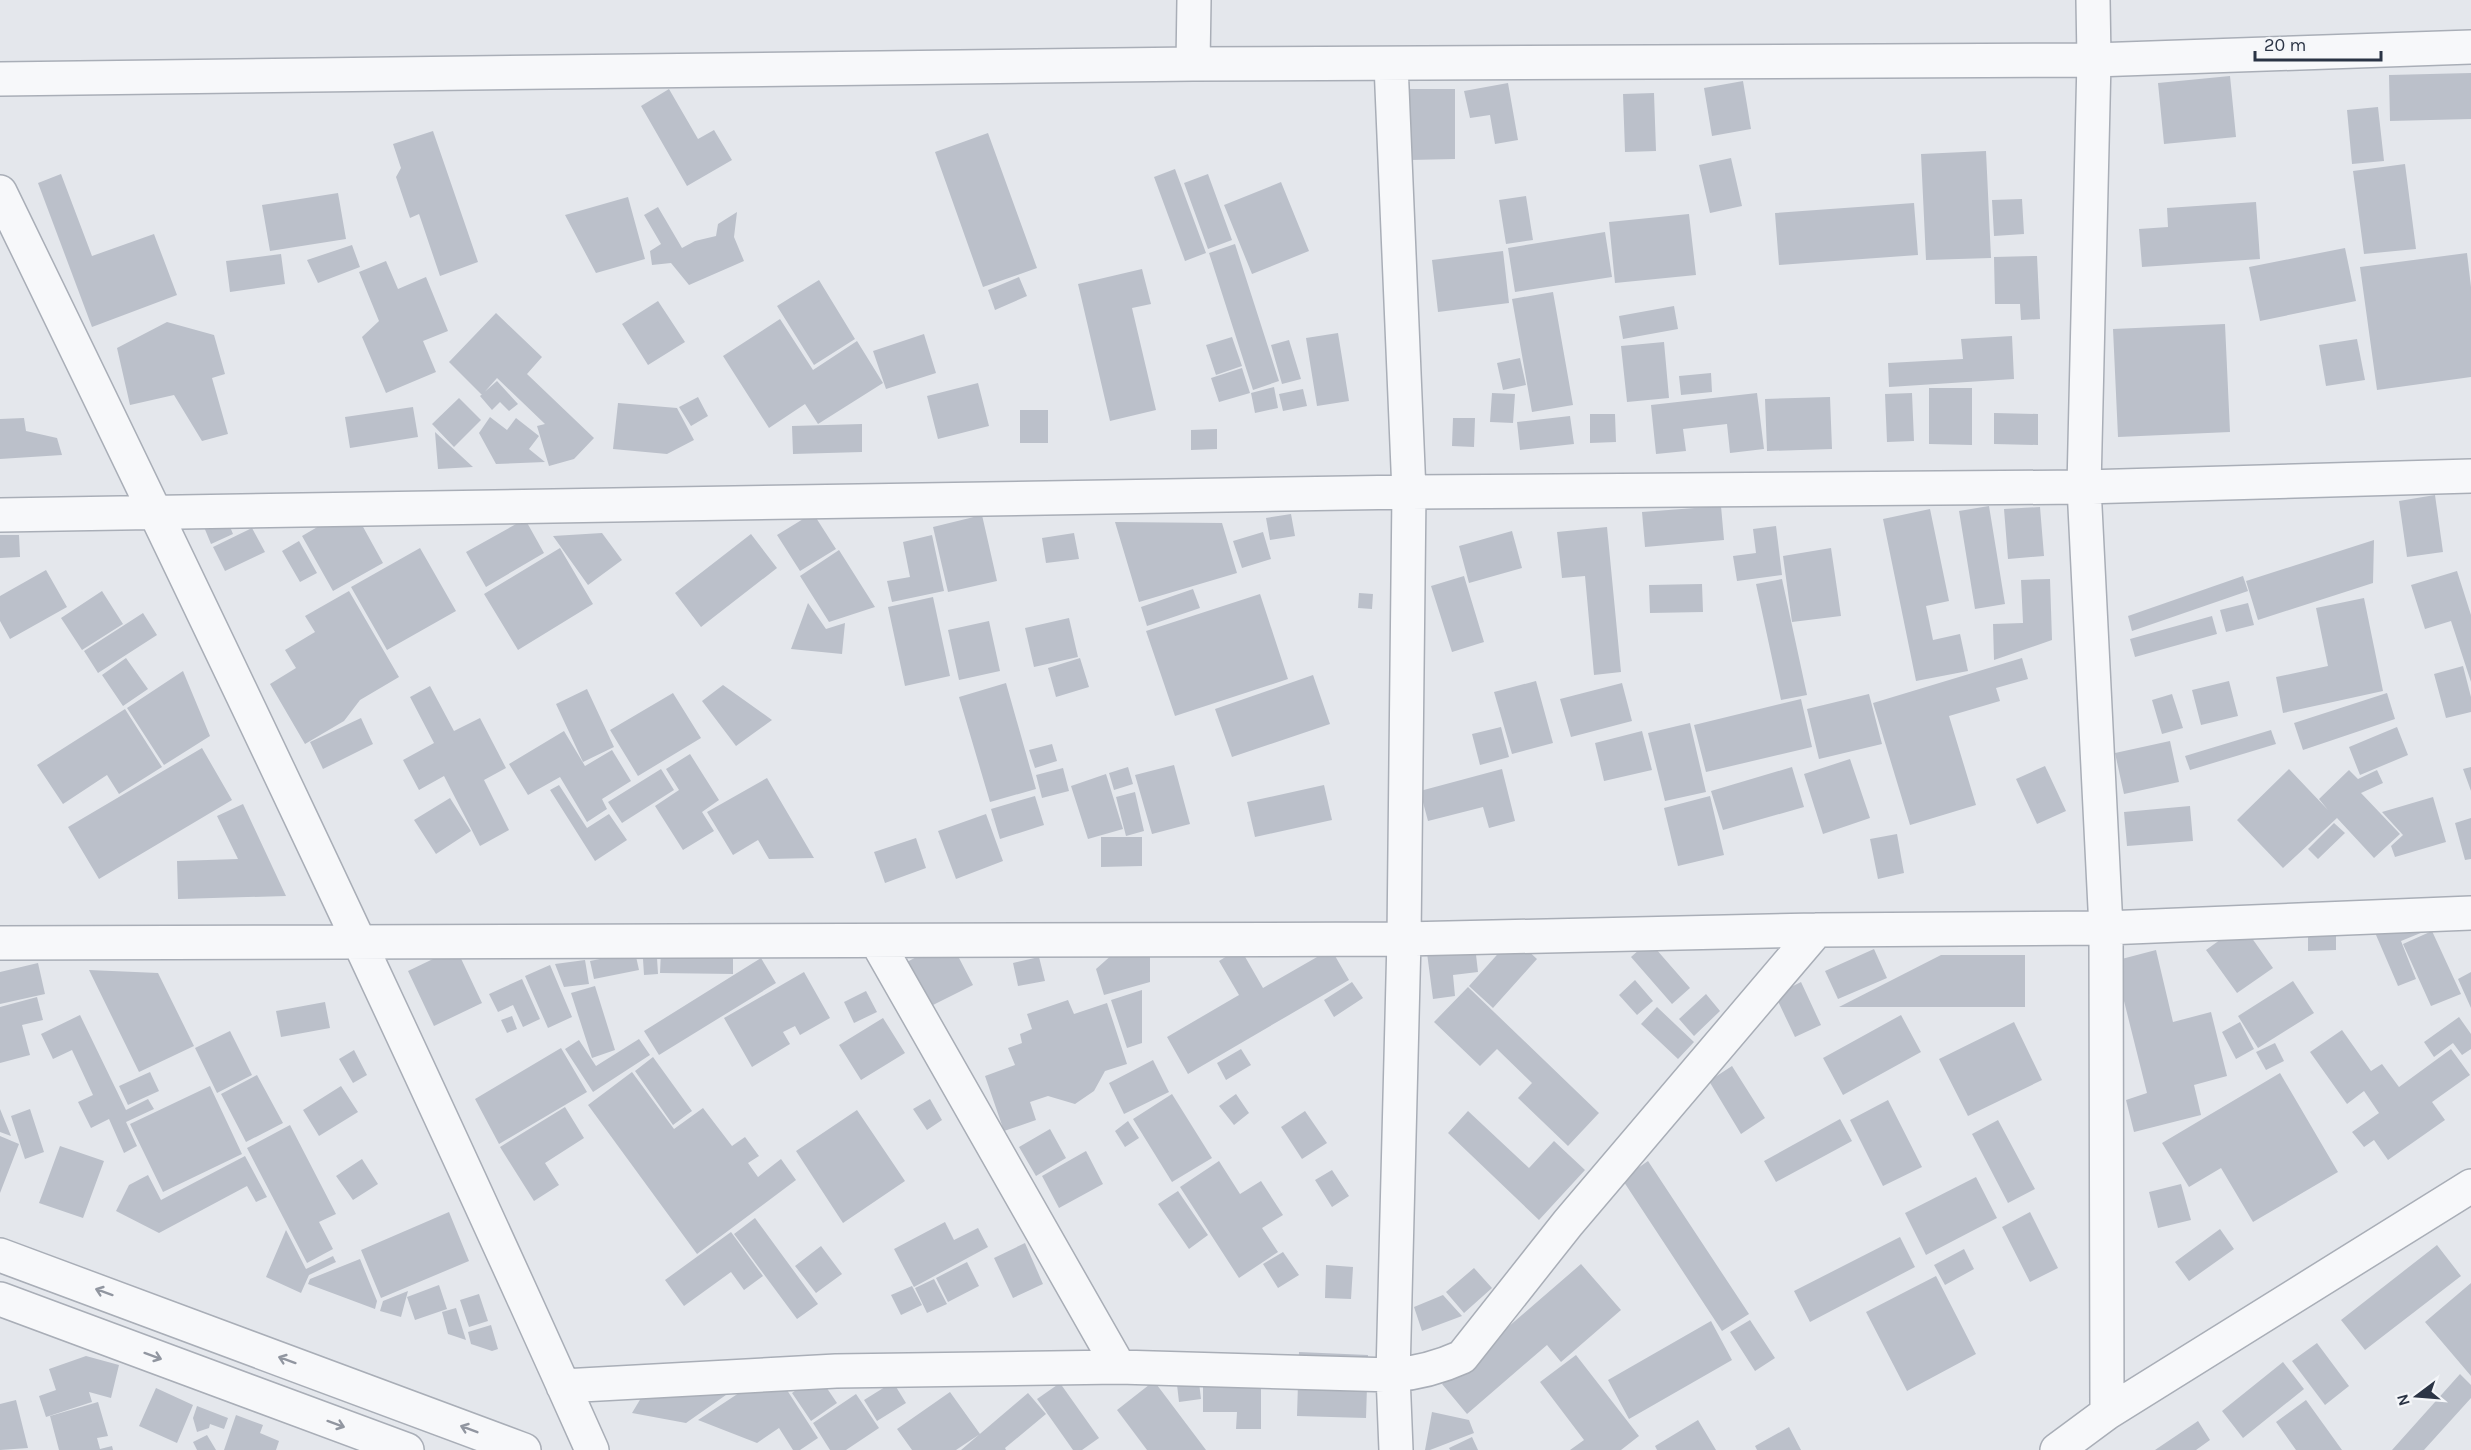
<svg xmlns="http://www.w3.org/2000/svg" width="2471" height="1450" font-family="Karla,sans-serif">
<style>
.building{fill:#bbc0ca}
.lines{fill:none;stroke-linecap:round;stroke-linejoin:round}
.minor-casing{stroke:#a9aeb7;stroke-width:36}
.minor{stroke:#f7f8fa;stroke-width:33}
.oneway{stroke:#9196a0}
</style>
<rect width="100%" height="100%" fill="#e4e7ec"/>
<!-- building -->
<path class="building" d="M2471,73V119L2390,121L2389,75Z
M2230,76L2236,137L2164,144L2158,83Z
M1743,81L1751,129L1712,136L1704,88Z
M1508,83L1518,140L1495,144L1490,115L1470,118L1464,91Z
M669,89L698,139L714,130L732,160L687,186L641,106Z
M1409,89H1455V159L1410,160Z
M1654,93L1656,151L1625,152L1623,94Z
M2378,107L2384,161L2352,164L2347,110Z
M433,131L478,262L440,276L419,214L410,218L396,177L401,168L393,144Z
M988,133L1037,268L983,287L935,152Z
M1986,151L1991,258L1926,260L1921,154Z
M1731,158L1742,206L1710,213L1699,165Z
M2405,164L2416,249L2364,254L2353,171Z
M1175,169L1206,253L1185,261L1154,177Z
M61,174L92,256L154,234L177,295L92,327L38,183Z
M1208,174L1232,240L1208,249L1184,183Z
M1281,182L1309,251L1252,274L1224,205Z
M338,193L346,239L270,251L262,205Z
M1526,196L1533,240L1506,244L1499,200Z
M628,197L645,259L596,273L565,215Z
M2022,199L2024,234L1994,236L1992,200Z
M2256,202L2260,259L2142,267L2139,229L2168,227L2167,208Z
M1914,203L1918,255L1779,265L1775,213Z
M658,207L682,248L695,241L716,236L718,224L737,212L734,237L744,261L689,285L671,263L652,265L650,251L661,244L644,215Z
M1689,214L1696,275L1615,283L1609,222Z
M1605,232L1612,277L1515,292L1508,248Z
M1235,244L1279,381L1253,390L1209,253Z
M352,245L360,267L318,283L307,260Z
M2345,248L2356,301L2260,321L2249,267Z
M1503,251L1509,303L1438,312L1432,260Z
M2467,253L2471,287V377L2377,390L2360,267Z
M281,254L285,284L230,292L226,261Z
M2037,256L2040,319L2021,320L2020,304H1995L1994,257Z
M386,261L398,289L426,277L448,331L423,341L436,372L386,393L362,337L379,321L359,272Z
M1142,269L1151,304L1132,308L1156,410L1110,421L1078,284Z
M1019,277L1027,296L995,310L988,290Z
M819,280L855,339L814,365L777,306Z
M1553,292L1573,405L1532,412L1512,299Z
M658,301L685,342L648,365L622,324Z
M1674,306L1678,329L1623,339L1619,316Z
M496,313L542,357L527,374L594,438L574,459L549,466L537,426L545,424L497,378L482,395L449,362Z
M780,319L813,370L857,341L883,383L818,424L805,404L769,428L723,356Z
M167,322L214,335L225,374L212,378L228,434L202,441L174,395L130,405L117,348Z
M2225,324L2230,432L2118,437L2113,329Z
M1338,333L1349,401L1317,406L1306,338Z
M924,334L936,373L886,389L873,351Z
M2012,336L2014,379L1889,387L1888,363L1963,359L1961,339Z
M1232,337L1242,366L1216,375L1206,345Z
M2357,339L2365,380L2326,386L2319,345Z
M1289,340L1301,379L1282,384L1271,345Z
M1664,342L1669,398L1627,402L1621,346Z
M1520,358L1526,385L1503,390L1497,363Z
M1242,368L1250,393L1219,402L1211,378Z
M1711,373L1712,392L1681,395L1679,376Z
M497,381L518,404L509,411L500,402L492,410L480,396Z
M978,383L989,426L938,439L927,396Z
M1274,387L1278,408L1255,413L1251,393Z
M1929,388H1972V445L1929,444Z
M1303,389L1307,406L1283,411L1279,394Z
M1492,393L1515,394L1513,423L1490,422Z
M1757,393L1764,449L1730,453L1727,424L1683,429L1686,451L1656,454L1651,405Z
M1912,393L1914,441L1887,442L1885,394Z
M698,397L708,416L691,426L679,407Z
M1830,397L1832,449L1767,451L1765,399Z
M459,398L481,420L454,447L432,424Z
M618,403L677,408L694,440L667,454L613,449Z
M413,407L418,437L350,448L345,417Z
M1020,410H1048V443H1020Z
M1994,413L2038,414V445L1994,444Z
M1590,414H1615L1616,442L1590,443Z
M1570,416L1574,444L1520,450L1517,422Z
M490,417L507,430L516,418L539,436L529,449L545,462L496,464L479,433Z
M24,418L26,431L57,438L62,455L0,459V419Z
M1453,418H1475L1474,447L1452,446Z
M862,424V452L793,454L792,426Z
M1217,429V449L1191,450V430Z
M435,432L473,467L438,469Z
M2435,495L2443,552L2407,557L2399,501Z
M1721,506L1724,540L1645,547L1642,512Z
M1989,506L2005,604L1975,609L1959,511Z
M2040,507L2044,556L2008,559L2004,509Z
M1930,509L1949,601L1926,606L1933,640L1960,634L1968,671L1916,681L1883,519Z
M813,513L836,549L800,571L777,535Z
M1291,514L1295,536L1270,540L1266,518Z
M982,515L997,581L948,592L933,527Z
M226,517L233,534L211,544L204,527Z
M525,519L544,553L486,587L466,552Z
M326,522L362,525L383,563L333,591L302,536Z
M1115,522L1222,523L1237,573L1139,602Z
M1776,526L1782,575L1737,581L1733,556L1756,553L1753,529Z
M1607,527L1621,672L1594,675L1585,576L1562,578L1557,532Z
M252,528L265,552L225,571L213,547Z
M1512,531L1522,568L1469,583L1459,546Z
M1263,532L1271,559L1242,568L1233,541Z
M602,533L622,560L588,585L553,536Z
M1074,533L1079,559L1046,563L1042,538Z
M751,534L777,568L701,627L675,593Z
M0,535H19L20,557L0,558Z
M932,535L944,591L892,602L887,581L910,577L903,542Z
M2374,540L2373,583L2258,620L2246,581Z
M299,541L317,573L300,582L282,551Z
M420,548L456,611L387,650L351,587Z
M560,548L593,604L518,650L484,594Z
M1831,548L1841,616L1792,622L1783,556Z
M839,550L875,607L829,622L800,576Z
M46,570L67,607L10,639L0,621V596Z
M2457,571L2471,615V682L2451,621L2425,629L2411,585Z
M1464,576L1484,642L1452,652L1431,586Z
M2243,576L2248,591L2132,631L2128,616Z
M1782,579L1807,695L1781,700L1756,584Z
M2050,579L2052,640L1994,660L1993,624L2023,623L2021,580Z
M1702,584L1703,612L1650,613L1649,585Z
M1193,589L1200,608L1147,626L1141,607Z
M102,591L123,624L82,650L61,618Z
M349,591L399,677L360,700L344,721L305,744L270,684L296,668L285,650L315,632L305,616Z
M1359,593L1373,594L1372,609L1358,608Z
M1260,594L1288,679L1175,716L1146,631Z
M933,597L950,676L905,686L888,607Z
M2364,598L2383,691L2283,713L2276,677L2328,666L2316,608Z
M808,603L826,629L845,623L842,654L791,649Z
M2248,603L2254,625L2226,632L2220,610Z
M143,613L157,635L98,673L84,651Z
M2212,616L2217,634L2135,657L2130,639Z
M1069,618L1078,657L1034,667L1025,628Z
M989,621L1000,671L959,680L948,630Z
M126,658L148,689L123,706L102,675Z
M1080,658L1089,687L1056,697L1048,668Z
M2022,658L2028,679L1996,688L2000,701L1949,716L1976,805L1910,825L1873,703Z
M2463,666L2471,697V712L2446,718L2434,674Z
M183,671L210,736L164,765L127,708Z
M1313,675L1330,724L1232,757L1215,709Z
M1536,681L1553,743L1512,754L1494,692Z
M2229,681L2238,716L2201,725L2192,690Z
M1006,683L1036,789L990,802L959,697Z
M1622,683L1632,721L1571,737L1560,699Z
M723,685L772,720L736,746L702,701Z
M430,686L454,731L480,718L506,768L484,780L509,830L480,846L444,776L419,790L403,760L434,743L410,697Z
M587,689L614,747L583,762L556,704Z
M673,693L701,738L638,776L610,730Z
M2387,693L2395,719L2303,750L2294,723Z
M1869,694L1882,744L1819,759L1807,709Z
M2172,694L2183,728L2162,734L2152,700Z
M1801,699L1812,747L1706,772L1694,725Z
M125,709L162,767L119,794L107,775L63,804L37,765Z
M361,718L373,744L323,769L310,742Z
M1690,723L1706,792L1665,801L1648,733Z
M1501,727L1509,757L1480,765L1472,734Z
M2397,727L2408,755L2360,775L2349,747Z
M2271,730L2276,744L2190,770L2185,756Z
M564,731L585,766L612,750L631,781L602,799L607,809L587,822L560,777L528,795L509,764Z
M1642,731L1652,770L1604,781L1595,743Z
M2170,741L2179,782L2124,794L2115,753Z
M1052,744L1057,761L1035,768L1029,750Z
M202,748L232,800L99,879L68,827Z
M690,754L719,800L702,812L714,831L683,850L655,806L679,790L666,769Z
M1850,759L1870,818L1823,834L1804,774Z
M1174,765L1190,824L1152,834L1135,775Z
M2045,766L2066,811L2037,824L2016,779Z
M1128,767L1133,784L1114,790L1109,773Z
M1792,767L1804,807L1723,830L1711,791Z
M2471,767V791L2463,769Z
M1063,768L1069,791L1042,798L1036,775Z
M661,769L674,790L622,823L608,802Z
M1502,769L1515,821L1489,828L1483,807L1428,821L1420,791Z
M2289,769L2328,810L2319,799L2349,770L2358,779L2377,770L2383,783L2361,793L2400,834L2374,858L2337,818L2283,868L2237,820Z
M1106,774L1123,829L1088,839L1071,786Z
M767,778L814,858L769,859L758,840L733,855L707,812Z
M559,785L587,828L609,814L627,840L595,861L550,790Z
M1324,785L1332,820L1255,837L1247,802Z
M1135,792L1144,831L1126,836L1116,797Z
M1035,796L1044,825L1000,839L991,809Z
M1710,796L1724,855L1678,866L1664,808Z
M2433,797L2446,842L2395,857L2391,846L2403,835L2382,812Z
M450,798L471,831L436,854L414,820Z
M243,804L286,896L178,899L177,861L238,859L217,816Z
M2190,806L2193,841L2127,846L2124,812Z
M986,814L1003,861L956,879L938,831Z
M2471,818V859L2465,860L2455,823Z
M2334,823L2345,833L2318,859L2308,849Z
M1897,834L1904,873L1878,879L1870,839Z
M1101,837H1142V866L1101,867Z
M916,838L926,868L885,883L874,852Z
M2242,924L2273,968L2237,993L2206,950Z
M2373,928L2428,930L2401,941L2416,979L2398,986Z
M2336,929V950L2308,951V930Z
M2432,931L2461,994L2431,1006L2403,944Z
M1513,937L1537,959L1493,1008L1469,986Z
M1649,941L1690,988L1672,1004L1631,957Z
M1475,946L1478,972L1453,975L1455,996L1433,999L1427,953Z
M456,948L482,1003L434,1026L408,971Z
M1240,948L1263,988L1331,949L1349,980L1188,1074L1167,1037L1239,995L1219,961Z
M1874,949L1887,978L1838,999L1825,971Z
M2156,950L2173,1022L2211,1012L2227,1076L2194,1085L2201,1115L2134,1132L2126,1100L2147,1093L2114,961Z
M661,951L733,952V974L660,973Z
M928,951L959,958L973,985L925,1009L903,964Z
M635,952L639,970L594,979L590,961Z
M1114,953H1150V982L1104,995L1096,969Z
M1941,955H2025V1007H1839Z
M1039,957L1045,981L1018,986L1013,963Z
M657,958L658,974L644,975L643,959Z
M761,958L776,983L659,1055L644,1031Z
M585,960L589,984L564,987L555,964Z
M38,963L45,994L0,1004V972Z
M550,965L572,1017L548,1028L525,976Z
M89,970L158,973L194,1046L139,1072Z
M804,972L830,1018L800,1035L795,1026L783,1032L790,1044L752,1067L724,1018Z
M2471,972V1008L2458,979Z
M522,979L540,1019L523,1027L513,1005L498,1012L489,994Z
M1635,980L1653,1001L1637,1015L1619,995Z
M2293,981L2314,1013L2258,1048L2238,1016Z
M1352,982L1363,998L1334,1017L1324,1000Z
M1801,982L1821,1025L1795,1037L1775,995Z
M595,986L615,1050L592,1058L571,993Z
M1468,987L1599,1113L1568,1146L1518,1098L1532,1083L1497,1049L1480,1066L1434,1022Z
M1142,990V1043L1127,1048L1111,1000Z
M866,991L877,1012L854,1023L844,1002Z
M1706,994L1720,1011L1694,1036L1679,1019Z
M37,997L43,1020L22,1025L30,1055L0,1063V1007Z
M1068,1000L1074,1014L1107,1003L1127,1064L1105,1071L1094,1091L1075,1104L1048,1096L1030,1102L1036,1120L1004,1131L985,1076L1015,1065L1008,1048L1022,1043L1020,1034L1032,1029L1027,1014Z
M325,1002L330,1028L281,1037L276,1011Z
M1657,1007L1694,1042L1678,1059L1641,1024Z
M80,1015L126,1110L148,1099L154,1109L126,1122L137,1146L124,1153L109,1119L91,1128L78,1102L93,1095L72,1050L53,1059L41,1034Z
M1901,1015L1921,1052L1843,1095L1823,1058Z
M512,1016L517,1029L507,1033L501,1020Z
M2459,1017L2471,1034V1049L2462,1055L2453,1043L2434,1057L2424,1042Z
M883,1018L905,1053L861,1080L839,1045Z
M2014,1022L2042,1080L1968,1116L1939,1059Z
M2240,1022L2254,1049L2236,1059L2222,1032Z
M2342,1030L2371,1071L2382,1064L2399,1087L2451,1049L2470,1075L2432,1102L2445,1120L2388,1160L2374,1140L2364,1147L2352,1132L2379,1113L2364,1091L2347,1104L2310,1052Z
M230,1031L252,1075L217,1093L195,1048Z
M639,1039L650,1055L593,1092L565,1049L579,1040L596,1066Z
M2275,1043L2284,1061L2266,1070L2256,1052Z
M561,1048L587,1092L499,1144L475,1099Z
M1241,1049L1251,1065L1226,1080L1217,1063Z
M354,1050L367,1075L353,1083L339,1059Z
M653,1057L692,1111L673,1125L635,1071Z
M1153,1060L1169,1092L1124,1114L1109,1083Z
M1732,1066L1765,1118L1741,1134L1709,1081Z
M150,1072L159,1091L128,1105L119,1086Z
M632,1072L674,1129L703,1108L732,1146L745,1137L759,1156L748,1163L758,1177L781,1159L796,1180L697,1254L588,1105Z
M2280,1073L2338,1172L2253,1222L2221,1168L2189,1187L2162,1143Z
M257,1075L283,1123L246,1142L221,1094Z
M210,1086L242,1154L163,1192L130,1124Z
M341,1086L358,1112L319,1136L303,1110Z
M1172,1094L1212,1158L1172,1182L1133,1119Z
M1236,1094L1249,1113L1234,1125L1219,1106Z
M930,1099L942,1120L927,1130L913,1109Z
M1888,1100L1922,1167L1883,1186L1850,1120Z
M565,1107L584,1138L545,1163L559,1185L534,1201L500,1147Z
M0,1109L11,1136L0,1132Z
M30,1109L44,1152L25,1159L11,1116Z
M857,1110L905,1181L843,1223L796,1151Z
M1305,1111L1327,1143L1302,1159L1281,1127Z
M1468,1111L1529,1168L1554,1141L1585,1170L1539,1220L1448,1133Z
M1840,1119L1852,1141L1776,1182L1764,1161Z
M1998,1120L2035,1189L2008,1203L1972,1134Z
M1128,1121L1139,1138L1125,1147L1115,1131Z
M290,1125L336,1214L319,1222L333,1249L307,1263L247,1148Z
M1050,1129L1066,1158L1036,1176L1019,1147Z
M0,1136L19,1144L0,1193Z
M60,1146L104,1161L83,1218L39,1203Z
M1086,1151L1103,1184L1059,1208L1042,1176Z
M245,1156L267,1197L256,1202L247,1186L159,1233L116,1211L129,1185L148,1175L161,1200Z
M362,1159L378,1184L353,1200L336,1176Z
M1219,1161L1240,1194L1261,1181L1283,1215L1262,1228L1278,1252L1239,1278L1180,1187Z
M1648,1161L1749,1314L1722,1331L1622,1179Z
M1332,1170L1349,1196L1332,1207L1315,1180Z
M1976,1177L1997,1218L1926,1255L1905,1213Z
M2181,1184L2191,1220L2158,1228L2149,1192Z
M1178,1191L1208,1235L1189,1249L1158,1204Z
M449,1212L469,1261L381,1298L361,1250Z
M2030,1212L2058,1268L2030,1282L2002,1227Z
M755,1218L818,1304L797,1319L734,1234Z
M945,1222L954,1240L978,1228L988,1247L914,1287L894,1249Z
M2220,1229L2234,1249L2189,1281L2175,1262Z
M286,1230L306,1269L333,1256L336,1262L309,1275L301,1293L266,1277Z
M731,1232L763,1276L744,1290L731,1272L684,1306L665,1280Z
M1900,1237L1915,1267L1810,1322L1794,1291Z
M1025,1243L1043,1284L1013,1298L994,1258Z
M2437,1245L2461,1276L2365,1350L2341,1320Z
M821,1246L842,1274L816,1293L795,1266Z
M1964,1249L1974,1269L1945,1285L1934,1265Z
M1283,1252L1299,1275L1278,1288L1263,1264Z
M360,1259L377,1301L375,1309L308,1284L310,1279Z
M967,1262L979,1286L948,1302L936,1278Z
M1581,1264L1621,1310L1561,1362L1547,1345L1467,1414L1442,1384Z
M1326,1265L1353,1267L1351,1299L1325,1298Z
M1474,1268L1492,1288L1464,1313L1446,1292Z
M1936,1276L1976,1354L1907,1391L1866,1312Z
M934,1279L947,1304L927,1313L915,1288Z
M2471,1283V1376L2425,1322Z
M439,1285L447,1309L415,1320L407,1297Z
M912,1286L922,1305L901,1315L891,1295Z
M408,1291L401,1317L380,1311L383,1301Z
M479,1294L488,1321L469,1327L460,1300Z
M1443,1295L1462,1316L1422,1331L1414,1307Z
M456,1308L466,1340L448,1334L442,1312Z
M1750,1320L1775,1358L1755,1371L1730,1332Z
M1711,1321L1732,1360L1629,1419L1608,1380Z
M491,1325L498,1349L492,1351L471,1344L468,1332Z
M2317,1343L2349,1386L2325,1405L2292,1361Z
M1299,1352L1368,1355L1366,1418L1297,1416Z
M1576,1355L1639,1436L1621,1450H1570L1584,1440L1540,1382Z
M86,1356L119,1365L111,1398L89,1392L92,1402L46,1417L39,1396L56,1390L49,1369Z
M2283,1362L2304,1389L2243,1438L2222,1411Z
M1203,1367L1261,1368V1429H1236L1237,1412H1203Z
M774,1370L818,1438L800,1450H793L779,1428L757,1443L698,1420Z
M1198,1374L1201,1399L1179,1402L1176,1376Z
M2460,1374L2471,1385V1398L2424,1450H2392Z
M818,1375L837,1403L811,1421L792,1393Z
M1154,1381L1206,1450H1147L1117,1410Z
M893,1382L906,1403L877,1421L864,1400Z
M743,1383L686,1423L632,1413L647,1388Z
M1060,1383L1099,1438L1082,1450H1073L1037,1399Z
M156,1388L193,1405L177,1443L139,1426Z
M950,1392L980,1434L956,1450H912L897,1429Z
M1028,1393L1046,1414L1005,1448L1006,1450H961Z
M856,1394L879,1428L846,1450H830L813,1423Z
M16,1400L28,1448L0,1450V1404Z
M2306,1400L2342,1450H2296L2276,1422Z
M98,1402L108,1436L97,1438L100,1449L112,1446L113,1450H59L50,1416Z
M197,1406L228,1418L224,1429L210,1424L209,1428L197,1432L193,1418Z
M1432,1412L1469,1420L1474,1433L1430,1450H1425Z
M236,1415L263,1425L260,1433L279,1441L276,1450H224Z
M1698,1420L1716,1450H1657L1655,1446Z
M2198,1421L2210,1440L2196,1450H2155Z
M1789,1427L1801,1450H1757L1755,1446Z
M207,1435L216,1450H197L193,1442Z
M1472,1437L1478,1450H1450L1449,1448Z"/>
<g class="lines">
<defs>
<path id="minor" d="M2093,0L2094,60L2084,487L2106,928L2107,1413
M1193,64L1194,0
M1391,64L1409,492L1404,939L1393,1375L1396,1450
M0,79L1193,64L2094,60L2471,47
M0,192C203,609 403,1027 592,1450
M0,515L1409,492L2084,487L2471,476
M877,942L1119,1367
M0,943L1404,939L1817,930L2106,928L2471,913
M0,1255L524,1450
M0,1299L407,1450
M563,1386L836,1371L1119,1367L1393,1375C1419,1373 1440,1367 1462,1357L1568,1223L1817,930
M2057,1450L2107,1413L2471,1186"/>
</defs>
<!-- minor casing -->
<use href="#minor" class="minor-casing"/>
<!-- minor -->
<use href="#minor" class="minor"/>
</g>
<!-- one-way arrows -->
<defs><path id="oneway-shaft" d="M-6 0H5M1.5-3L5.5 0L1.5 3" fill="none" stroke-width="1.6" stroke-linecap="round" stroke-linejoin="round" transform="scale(1.5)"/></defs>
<g class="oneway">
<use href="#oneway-shaft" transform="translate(104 1292) rotate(-160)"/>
<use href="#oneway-shaft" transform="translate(153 1356) rotate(20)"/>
<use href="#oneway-shaft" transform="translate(287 1360) rotate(-160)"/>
<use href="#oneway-shaft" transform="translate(336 1424) rotate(20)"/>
<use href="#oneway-shaft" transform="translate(469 1429) rotate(-159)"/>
</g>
<!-- north arrow -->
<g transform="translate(2417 1396) rotate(254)" stroke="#f4f6f9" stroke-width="4.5" paint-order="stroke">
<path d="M0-4.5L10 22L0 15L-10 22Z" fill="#2b3445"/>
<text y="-9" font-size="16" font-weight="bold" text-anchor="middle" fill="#2b3445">N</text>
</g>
<!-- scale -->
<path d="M2255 51v9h126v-9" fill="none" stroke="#2b3445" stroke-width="3"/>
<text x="2264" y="51" font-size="18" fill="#2b3445" stroke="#f4f6f9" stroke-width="4.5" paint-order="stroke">20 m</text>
</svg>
